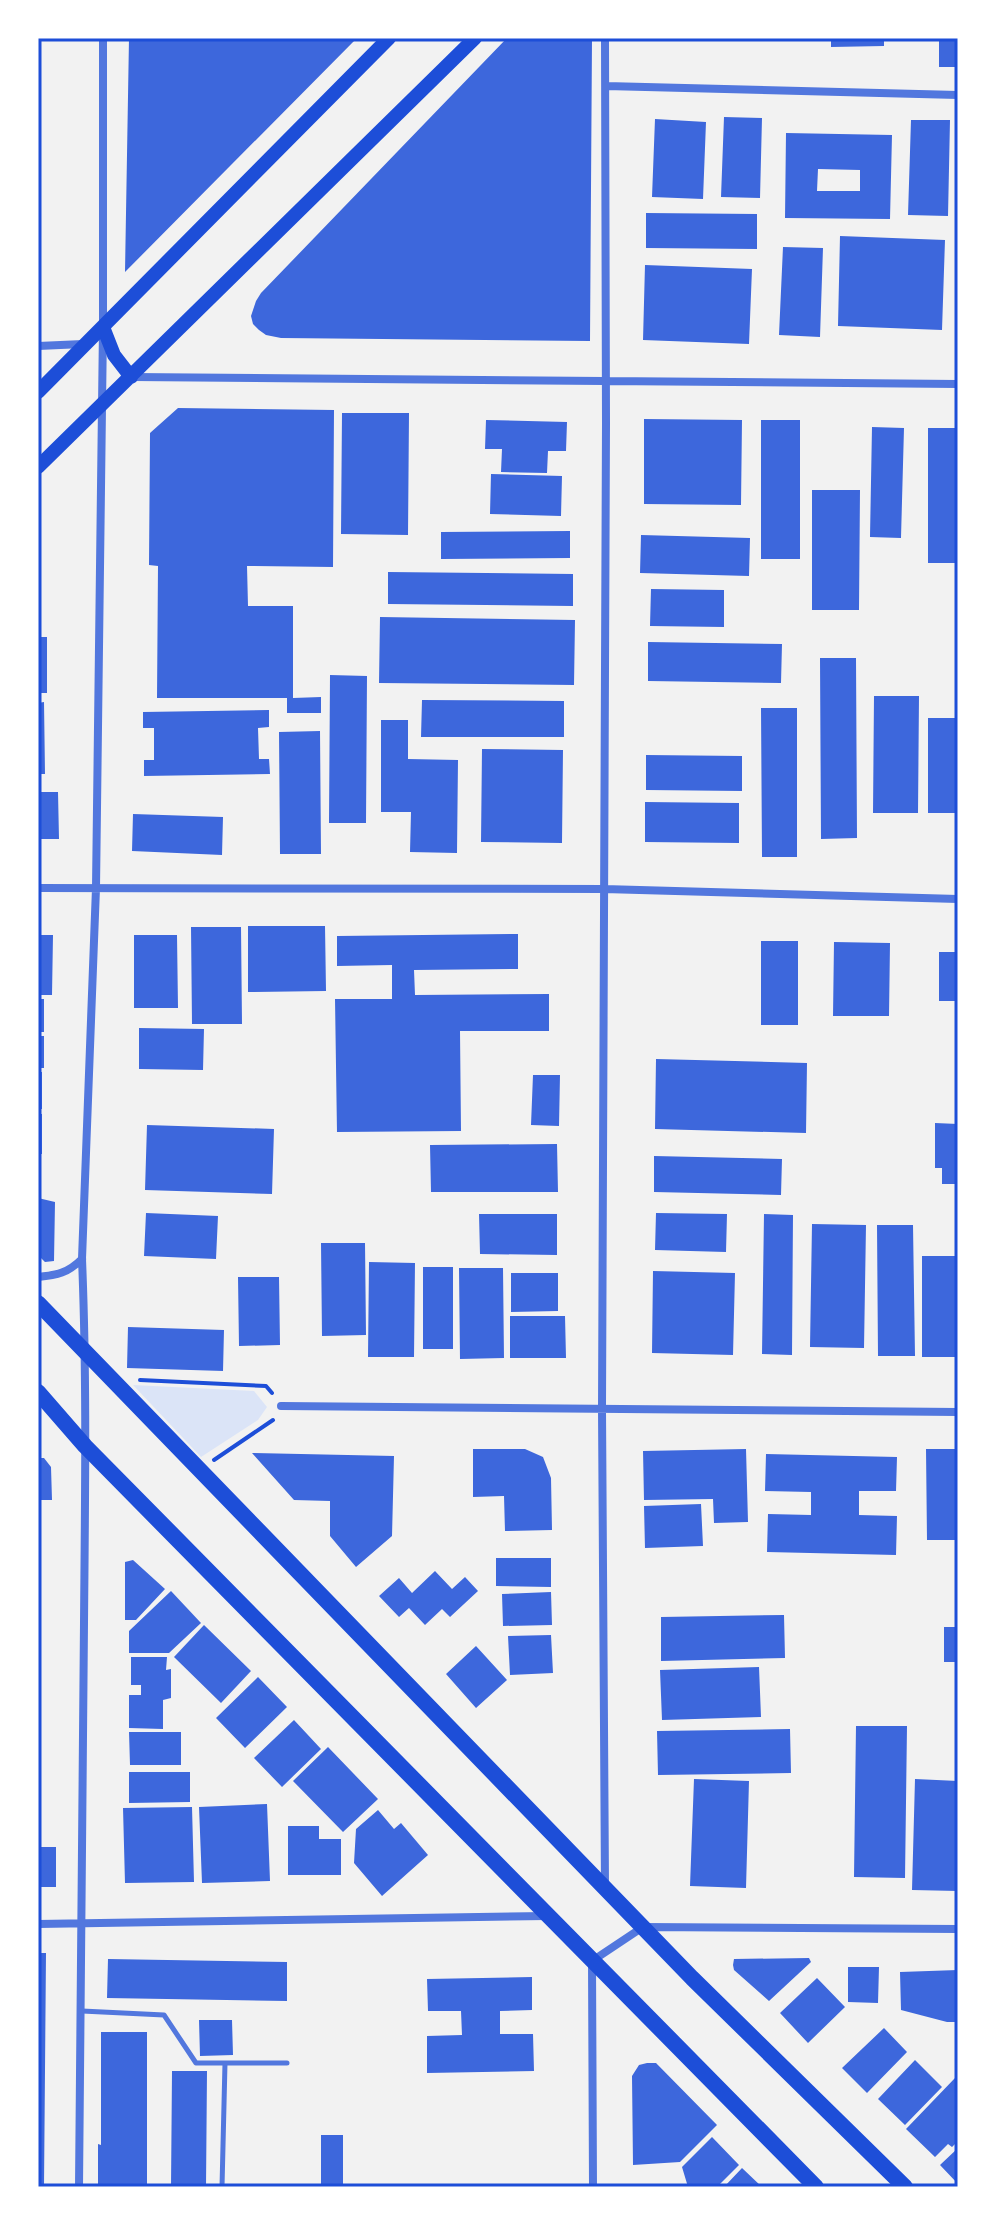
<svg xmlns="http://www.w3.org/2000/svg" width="996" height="2225" font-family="Rubik,sans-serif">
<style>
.green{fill:#dbe4f7}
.building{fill:#3d67dc;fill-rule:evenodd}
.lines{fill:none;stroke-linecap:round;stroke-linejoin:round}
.path{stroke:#1d4ed8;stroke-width:4}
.service{stroke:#5277de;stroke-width:5}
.minor{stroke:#5277de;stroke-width:8}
.secondary{stroke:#1d4ed8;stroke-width:14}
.primary{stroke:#1d4ed8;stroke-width:16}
.neatline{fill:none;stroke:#1d4ed8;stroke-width:3}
</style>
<rect width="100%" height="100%" fill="#f2f2f2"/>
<!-- green -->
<path class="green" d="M133,1385L254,1391L267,1407L258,1420L201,1457Z"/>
<!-- building -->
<path class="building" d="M129,38H357L125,272Z
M507,38H592L590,341L281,338L266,335L259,330L253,324L251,316L256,301L261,293Z
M831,38H884V46L831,47Z
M939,38H958V67H939Z
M724,117L762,118L760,198L721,197Z
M655,119L706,122L703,199L652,197Z
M911,120H950L948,216L908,215Z
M786,133L892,135L890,219L785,218ZM818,169L860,170V191H817Z
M646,213L757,214V249L646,248Z
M840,236L945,240L942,330L838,326Z
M783,247L823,248L820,337L779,335Z
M645,265L752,269L749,344L643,340Z
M178,408L334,410L333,567L247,566L248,606H293V698L321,697V713H287V698H157L158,566L149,565L150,433Z
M342,413H409L408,535L341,534Z
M644,419L742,420L741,505L644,504Z
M486,420L567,422L566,451H548L547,473L501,472L502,449H485Z
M761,420H800V559H761Z
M872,427L904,428L901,538L870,537Z
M928,428H958V563H928Z
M491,474L562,476L561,516L490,514Z
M812,490H860L859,610H812Z
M570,531V558L441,559V532Z
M641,535L750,538L749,576L640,573Z
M388,572L573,574V606L388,604Z
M651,589L724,590V627L650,626Z
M380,617L575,620L574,685L379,683Z
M38,637H47V693H38Z
M648,642L782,644L781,683L648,681Z
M820,658H856L857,838L821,839Z
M330,675L367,676L366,823H329Z
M874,696H919L918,813H873Z
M422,700L564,701V737H421Z
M44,702L45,774H38V703Z
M761,708H797V857H762Z
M269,710V727L258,728L259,759H269L270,774L144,776V760H154V728H143V712Z
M928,718H958V813H928Z
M381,720H408V759L458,760L457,853L410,852L411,812H381Z
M320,731L321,854H280L279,732Z
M482,749L563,750L562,843L481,842Z
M646,755L742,756V791L646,790Z
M38,792H58L59,839H38Z
M645,802L739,803V843L645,842Z
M133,814L223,817L222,855L132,851Z
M248,926H325L326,991L248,992Z
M191,927H241L242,1024H192Z
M518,934V969L414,970L415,995L549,994V1031H460L461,1131L337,1132L335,999H392V965L337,966V936Z
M38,935H53L52,995H38Z
M134,935H177L178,1008H134Z
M761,941H798V1025H761Z
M834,942L890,943L889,1016H833Z
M939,952H958V1001H939Z
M38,999H44V1032H38Z
M139,1028L204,1029L203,1070L139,1069Z
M38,1036H44V1068H38Z
M656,1059L807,1063L806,1133L655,1129Z
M38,1072H42V1109H38Z
M533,1075H560L559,1126L531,1125Z
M38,1114H42V1154H38Z
M935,1123L958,1124V1184H942V1168H935Z
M147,1125L274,1129L272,1194L145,1190Z
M557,1144L558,1192H431L430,1145Z
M654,1156L782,1159L781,1195L654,1192Z
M38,1198L55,1202L54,1261L45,1262L38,1255Z
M146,1213L218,1216L216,1259L144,1256Z
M656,1213L727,1214L726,1252L655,1250Z
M479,1214H557V1255L480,1254Z
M764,1214L793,1215L792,1355L762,1354Z
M812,1224L866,1225L864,1348L810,1347Z
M877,1225H913L915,1356H878Z
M321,1243H365L366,1335L322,1336Z
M922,1256H958V1357H922Z
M369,1262L415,1263L414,1357H368Z
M423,1267H453V1349H423Z
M459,1268H503L504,1358L460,1359Z
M653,1271L735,1273L733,1355L652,1353Z
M511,1273H558V1311L511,1312Z
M238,1277H279L280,1345L239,1346Z
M510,1316H565L566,1358H510Z
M128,1327L224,1330L223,1371L127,1368Z
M473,1449H525L543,1457L551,1478L552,1530L505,1531L504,1496L473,1497Z
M746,1449L748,1522L714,1523L713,1499L644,1500L643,1451Z
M926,1449H958V1540H927Z
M252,1453L394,1456L392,1536L356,1567L330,1536V1501L294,1500Z
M766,1454L897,1457L896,1491H859V1515L897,1516L896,1555L767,1552L768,1514L811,1515V1492L765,1491Z
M38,1458H44L51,1467L52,1500H38Z
M701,1504L703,1546L645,1548L644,1506Z
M496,1558H551V1587L496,1586Z
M133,1560L165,1589L136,1620H125V1562Z
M435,1571L452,1589L465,1577L478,1591L450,1617L442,1609L425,1625L409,1608L399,1617L379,1596L399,1578L412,1593Z
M171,1591L201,1623L169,1653H129V1631Z
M551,1592L552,1625L503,1626L502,1594Z
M784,1615L785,1658L661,1661V1617Z
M204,1625L251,1671L221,1703L174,1657Z
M944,1627H958V1662H944Z
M551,1635L553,1673L510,1675L508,1636Z
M476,1646L507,1680L476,1708L446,1674Z
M131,1657H167L166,1670L171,1669V1698L163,1700V1729L129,1728V1695H141V1685H131Z
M759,1667L761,1717L662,1720L660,1670Z
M258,1677L287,1707L245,1748L216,1718Z
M38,1680H41V1755H38Z
M294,1720L321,1749L282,1787L254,1758Z
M856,1726H907L905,1878L854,1877Z
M790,1729L791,1773L658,1775L657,1731Z
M129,1732H181V1765H130Z
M328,1747L378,1799L343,1832L293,1781Z
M129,1772H190V1802L129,1803Z
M694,1779L749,1781L746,1888L690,1886Z
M915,1779L958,1781V1891L912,1890Z
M267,1804L270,1881L202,1883L199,1807Z
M192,1807L194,1882L125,1883L123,1808Z
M378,1810L394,1829L401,1823L428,1855L382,1896L354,1863L356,1829Z
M288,1826H319V1839H341V1875H288Z
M38,1847H56V1887H38Z
M38,1953H46L44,2187H38Z
M809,1958L811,1962L769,2001L734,1970L733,1965L734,1959Z
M108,1959L287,1962V2001L107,1998Z
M848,1967H879L878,2003L848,2002Z
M958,1970V2022H947L901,2010L900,1972Z
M532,1977V2010L500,2011V2034H533L534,2071L427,2073V2036L462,2035L461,2011H428L427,1979Z
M817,1978L845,2007L808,2043L780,2013Z
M199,2020H232L233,2055L200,2056Z
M884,2028L907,2052L867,2093L842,2068Z
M101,2032H147V2187L98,2186V2144L101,2145Z
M915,2060L942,2087L905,2125L878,2099Z
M647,2063H656L717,2125L680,2162L633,2165L632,2076L639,2065Z
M172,2071H207L206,2187H171Z
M955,2078L958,2081V2141L952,2147L948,2144L935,2157L906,2129Z
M321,2135H343V2187H321Z
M712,2137L739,2165L717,2187H688L682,2167Z
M958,2148V2184L940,2165Z
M742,2168L762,2187H724Z"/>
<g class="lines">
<!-- path -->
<path class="path" d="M140,1380L266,1386L272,1393
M214,1460L273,1420"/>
<!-- service -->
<path class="service" d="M82,2011L164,2015L196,2063H287
M222,2187L225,2063"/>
<!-- minor -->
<path class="minor" d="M605,38L606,423L602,1409L605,1886
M606,86L958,95
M38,346L83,344
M132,377L958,384
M38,888L604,889L958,899
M38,1277C57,1275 68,1273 82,1259
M281,1406L958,1412
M38,1924L547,1916
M79,2187C82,1999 84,1811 84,1623C85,1501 87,1380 82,1259L96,888L103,327V38
M593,2187L592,1961L643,1927L958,1929"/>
<!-- secondary -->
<path class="secondary" d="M103,327L114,355L131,377
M38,392L389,38
M38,467L475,38"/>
<!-- primary -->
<path class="primary" d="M38,1303L692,1978L905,2187
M38,1392L85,1446L816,2187"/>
</g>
<!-- border -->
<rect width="996" height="2225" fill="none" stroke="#ffffff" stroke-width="80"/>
<rect x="40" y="40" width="916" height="2145" class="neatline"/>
</svg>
